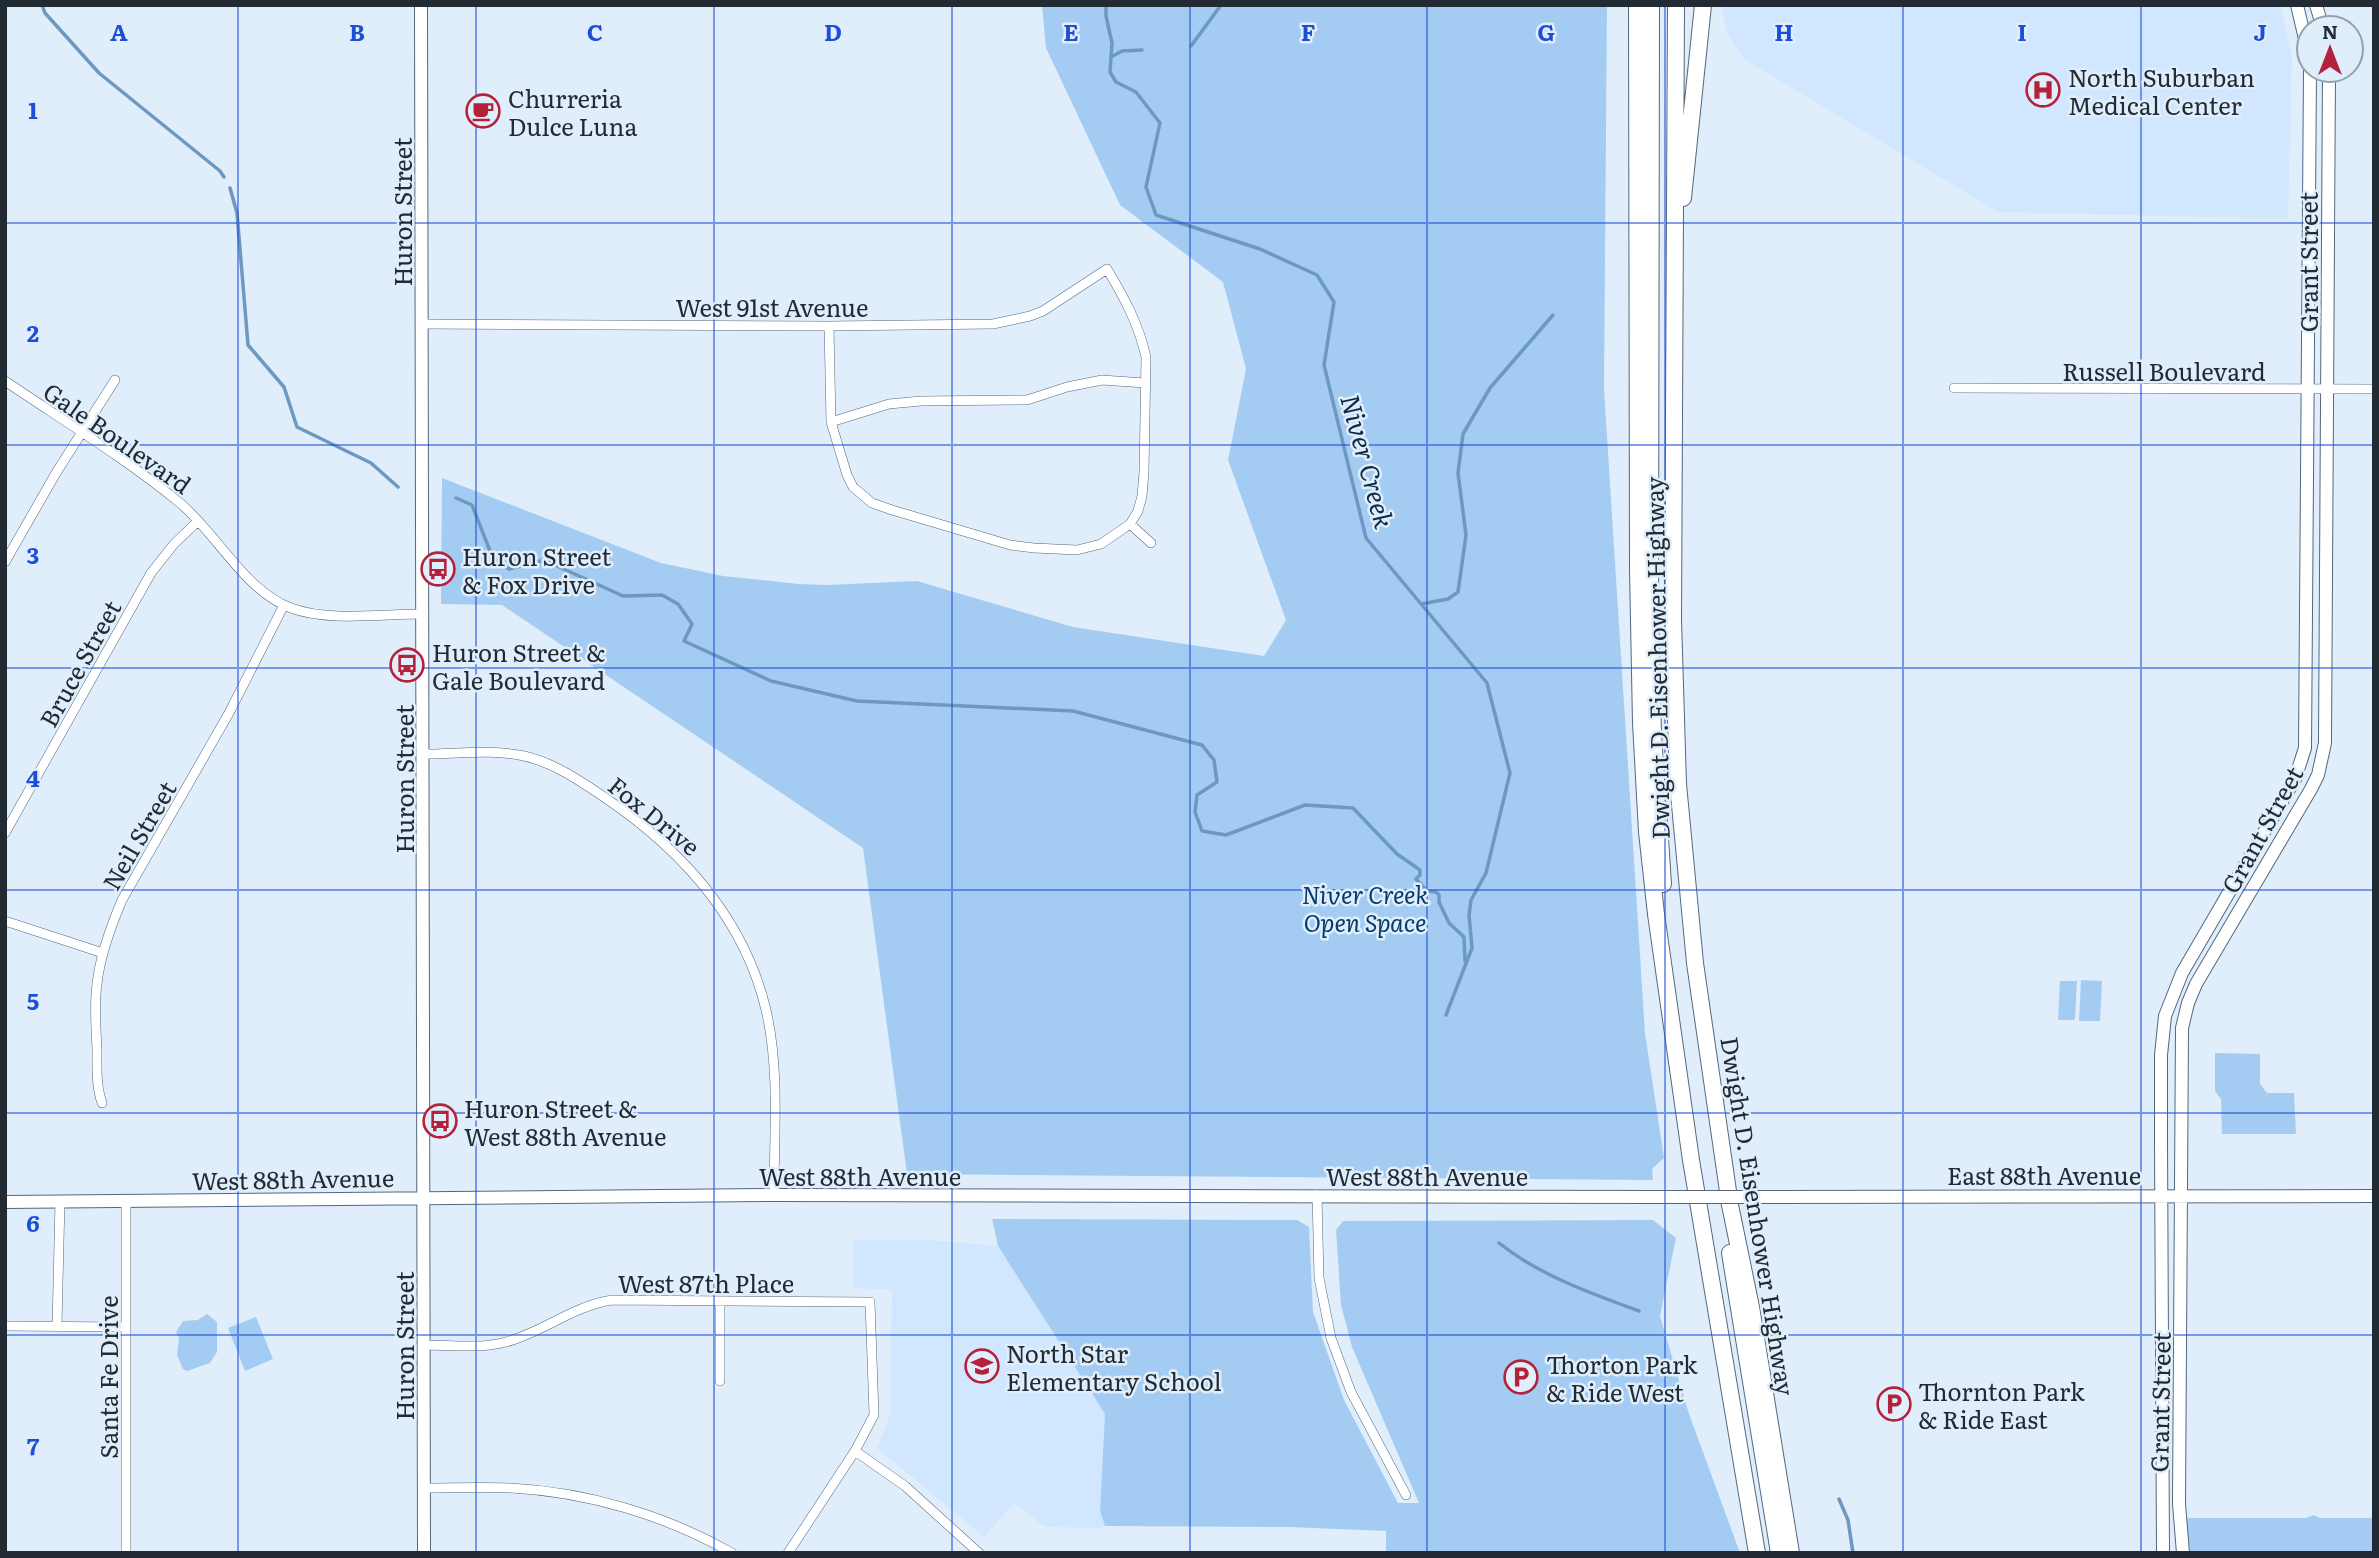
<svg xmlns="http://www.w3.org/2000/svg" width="2379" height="1558" font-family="Literata,serif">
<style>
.built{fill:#d0e7ff}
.green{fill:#a4ccf2}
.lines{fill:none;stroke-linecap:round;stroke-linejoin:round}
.stream{stroke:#6d98c2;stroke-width:3.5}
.street-casing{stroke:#54687c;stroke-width:10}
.secondary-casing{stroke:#54687c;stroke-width:14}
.highway-casing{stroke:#54687c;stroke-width:18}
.street{stroke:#fff;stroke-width:9}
.secondary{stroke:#fff;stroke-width:12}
.highway{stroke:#fff;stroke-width:16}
.secondary-bridge-casing{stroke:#54687c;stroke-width:14;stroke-linecap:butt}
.secondary-bridge{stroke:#fff;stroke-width:12}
.grid{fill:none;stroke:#1d4ed8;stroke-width:2;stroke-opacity:0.55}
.labels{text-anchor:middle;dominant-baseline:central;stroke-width:5;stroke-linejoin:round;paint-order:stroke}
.poi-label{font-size:24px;fill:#222b34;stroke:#e0eefc;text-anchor:start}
.street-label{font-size:24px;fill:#222b34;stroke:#e0eefc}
.park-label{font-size:24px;font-style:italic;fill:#033d69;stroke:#e0eefc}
.water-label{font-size:26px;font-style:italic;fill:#0c2b47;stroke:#e0eefc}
.grid-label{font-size:23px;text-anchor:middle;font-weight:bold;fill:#1d4ed8;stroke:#e0eefc;stroke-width:5;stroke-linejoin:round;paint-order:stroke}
</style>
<rect width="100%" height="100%" fill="#e0eefc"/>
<!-- built -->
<path class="built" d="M1721,5H2280L2292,54L2288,219L1998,212L1744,59L1728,36Z
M853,1240H930L998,1246L1105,1414L1100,1511L1105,1526L1101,1528L1045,1527L1014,1503L984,1537L877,1448L890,1415L892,1290L854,1288Z"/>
<!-- green -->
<path class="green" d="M1042,5H1607L1604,389L1645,1033L1664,1158L1652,1169L1653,1180L907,1174L863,848L502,605L441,604L442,478L661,563L723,576L799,584L827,585L917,581L1073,627L1264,656L1286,620L1228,460L1246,369L1223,282L1120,205L1046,48Z
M2081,980L2102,981L2100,1021H2079Z
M2060,981H2077L2075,1020H2058Z
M2215,1053L2260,1054V1084L2267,1093H2294L2296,1134H2222L2221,1099L2215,1091Z
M992,1219L1297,1220L1309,1227L1313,1312L1344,1400L1398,1503H1419L1352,1347L1341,1305L1336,1230L1343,1221L1653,1220L1676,1238L1660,1316L1688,1411L1740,1553H1386V1531L1288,1527L1105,1526L1100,1511L1105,1414L998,1246Z
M207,1314L217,1322V1352L210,1363L187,1371L183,1369L177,1355L179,1338L176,1332L183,1321L198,1320Z
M256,1317L273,1359L245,1371L228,1328Z
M2314,1515L2320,1518H2374V1553H2190L2186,1521L2188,1518H2306Z"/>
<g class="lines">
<!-- stream -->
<path class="stream" d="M42,5L45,13L99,73L220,171L224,177
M1106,5V16L1112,43L1110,72L1116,82L1136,92L1160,123L1146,187L1156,215L1260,249L1317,275L1334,302L1324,365L1366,538L1487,683L1510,773L1486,873L1471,900L1469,915L1472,948L1446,1015
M1191,46L1221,5
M1111,57L1122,51L1142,50
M230,188L237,213L248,345L284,387L297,427L371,463L398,487
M456,498L472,505L492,556L509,569L544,560L623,596L662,595L678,604L692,624L684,641L771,681L857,701L1073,711L1202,745L1214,760L1217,782L1197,795L1195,812L1202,831L1226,835L1305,805L1353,808L1397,854L1420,870V875L1416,879L1427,891L1436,892L1439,895V902L1449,923L1464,937L1465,961
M1421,604L1448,599L1458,592L1466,535L1458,473L1463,434L1490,388L1553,315
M1499,1243C1539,1275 1590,1293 1639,1311
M1839,1499L1848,1520L1853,1553"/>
<defs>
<path id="street" d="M422,324L829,326L993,324L1030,316L1043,311L1107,269C1124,297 1139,325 1146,357L1144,472L1142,496L1138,511L1130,524L1101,544L1077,550L1034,548L1010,545L892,510L872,503L853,487L847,475L831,422L829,326
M5,381C64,421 125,458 180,503C217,534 245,591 291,608C328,622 383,614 423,614
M1954,388L2374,389
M831,422L889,404L921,401L1027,400L1067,387L1102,380L1145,383
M1130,524L1151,543
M5,562L56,473L115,380
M424,754C456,754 493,749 524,756C554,763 579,780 604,797C681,849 744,917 766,1010C780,1070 774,1135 774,1195
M5,833L151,573L174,544L198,521
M5,921L103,953
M102,1103C96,1086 97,1067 97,1049C96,1028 94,1005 97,984C100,955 111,926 122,900L229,713L284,605
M1317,1195L1319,1278L1331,1338L1351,1392L1406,1495
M5,1326L126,1327
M57,1326L60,1201
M424,1345C451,1345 481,1349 506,1342C543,1332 573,1306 612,1300L870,1302L874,1415L855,1451L788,1553
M720,1381V1301
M855,1451L905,1486L979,1553
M424,1488C453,1488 482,1487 511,1488C587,1492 665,1515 732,1553
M126,1553V1201"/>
<path id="secondary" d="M421,5L424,1553
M2297,5L2309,56
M2316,5L2323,28
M1772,1197L2374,1196
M5,1202L774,1195L1653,1197
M2163,1553L2161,1142V1055L2165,1016L2182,973L2295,779L2305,748L2310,70
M2183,1553L2179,1504L2182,1028L2188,1003L2196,984L2311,789L2318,775L2325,743L2329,70"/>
<path id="highway" d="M1637,5L1638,569L1641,723L1647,832L1656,914L1691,1160L1757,1553
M1651,5L1650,612L1653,734L1663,884
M1676,5L1673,620L1678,784L1695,963L1730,1205L1751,1307L1791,1553
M1683,198L1703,5
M1730,1253L1779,1553"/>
</defs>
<!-- street casing -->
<use href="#street" class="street-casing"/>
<!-- secondary casing -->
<use href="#secondary" class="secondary-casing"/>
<!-- highway casing -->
<use href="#highway" class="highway-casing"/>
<!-- street -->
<use href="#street" class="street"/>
<!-- secondary -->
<use href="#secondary" class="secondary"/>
<!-- highway -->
<use href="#highway" class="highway"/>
<defs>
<path id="secondary-bridge" d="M1653,1197H1772"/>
</defs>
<!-- secondary-bridge casing -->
<use href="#secondary-bridge" class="secondary-bridge-casing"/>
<!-- secondary-bridge -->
<use href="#secondary-bridge" class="secondary-bridge"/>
</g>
<!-- grid -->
<path class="grid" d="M238,5V1553M476,5V1553M714,5V1553M952,5V1553M1190,5V1553M1427,5V1553M1665,5V1553M1903,5V1553M2141,5V1553M5,223H2374M5,445H2374M5,668H2374M5,890H2374M5,1113H2374M5,1335H2374"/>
<!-- icons -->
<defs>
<symbol id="hospital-ring" viewBox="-11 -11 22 22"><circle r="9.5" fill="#e0eefc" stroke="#b4213a" stroke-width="1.5"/><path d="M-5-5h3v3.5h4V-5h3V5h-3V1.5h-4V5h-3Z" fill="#b4213a"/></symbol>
<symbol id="cafe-ring" viewBox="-11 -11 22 22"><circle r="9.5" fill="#e0eefc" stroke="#b4213a" stroke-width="1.5"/><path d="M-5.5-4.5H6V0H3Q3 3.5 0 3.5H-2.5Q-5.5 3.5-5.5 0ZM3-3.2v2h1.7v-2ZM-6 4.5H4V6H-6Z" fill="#b4213a"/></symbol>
<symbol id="bus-ring" viewBox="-11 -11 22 22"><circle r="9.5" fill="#e0eefc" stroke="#b4213a" stroke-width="1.5"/><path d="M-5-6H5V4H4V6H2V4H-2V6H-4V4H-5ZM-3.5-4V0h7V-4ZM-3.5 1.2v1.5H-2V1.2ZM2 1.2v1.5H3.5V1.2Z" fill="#b4213a"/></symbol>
<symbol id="school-ring" viewBox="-11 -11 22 22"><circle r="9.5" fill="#e0eefc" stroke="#b4213a" stroke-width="1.5"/><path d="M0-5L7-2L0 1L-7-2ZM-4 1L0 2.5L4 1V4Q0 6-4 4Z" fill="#b4213a"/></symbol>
<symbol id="parking-ring" viewBox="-11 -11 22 22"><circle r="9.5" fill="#e0eefc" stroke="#b4213a" stroke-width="1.5"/><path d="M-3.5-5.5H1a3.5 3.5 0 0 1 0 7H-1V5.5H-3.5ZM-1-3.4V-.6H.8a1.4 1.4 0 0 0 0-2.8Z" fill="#b4213a"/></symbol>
</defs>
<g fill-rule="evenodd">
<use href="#hospital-ring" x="2024" y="71" width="38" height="38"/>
<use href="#cafe-ring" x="464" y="92" width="38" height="38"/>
<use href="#bus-ring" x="419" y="550" width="38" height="38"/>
<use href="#bus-ring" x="388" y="646" width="38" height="38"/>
<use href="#bus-ring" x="421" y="1102" width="38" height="38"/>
<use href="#school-ring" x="963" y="1347" width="38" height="38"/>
<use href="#parking-ring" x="1502" y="1358" width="38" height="38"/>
<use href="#parking-ring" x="1875" y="1385" width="38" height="38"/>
</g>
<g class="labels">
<!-- poi labels -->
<g class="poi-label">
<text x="2068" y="76">North Suburban<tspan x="2068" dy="28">Medical Center</tspan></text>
<text x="508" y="97">Churreria<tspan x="508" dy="28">Dulce Luna</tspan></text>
<text x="462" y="555">Huron Street<tspan x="462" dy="28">&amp; Fox Drive</tspan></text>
<text x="432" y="651">Huron Street &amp;<tspan x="432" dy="28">Gale Boulevard</tspan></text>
<text x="464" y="1107">Huron Street &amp;<tspan x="464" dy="28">West 88th Avenue</tspan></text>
<text x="1006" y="1352">North Star<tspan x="1006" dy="28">Elementary School</tspan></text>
<text x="1546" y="1363">Thorton Park<tspan x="1546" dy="28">&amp; Ride West</tspan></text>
<text x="1918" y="1390">Thornton Park<tspan x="1918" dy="28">&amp; Ride East</tspan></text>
</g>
<!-- street labels -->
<g class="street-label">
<text transform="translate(401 212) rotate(-90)">Huron Street</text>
<text transform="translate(2307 262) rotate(-90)">Grant Street</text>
<text x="772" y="306">West 91st Avenue</text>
<text x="2164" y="370">Russell Boulevard</text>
<text transform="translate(118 437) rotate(35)">Gale Boulevard</text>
<text transform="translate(1656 658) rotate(-91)">Dwight D. Eisenhower Highway</text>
<text transform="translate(79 663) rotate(-61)">Bruce Street</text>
<text transform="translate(403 779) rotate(-90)">Huron Street</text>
<text transform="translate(655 815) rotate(39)">Fox Drive</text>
<text transform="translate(2261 829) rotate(-61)">Grant Street</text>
<text transform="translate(138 835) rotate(-60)">Neil Street</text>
<text x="2044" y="1174">East 88th Avenue</text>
<text x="860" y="1175">West 88th Avenue</text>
<text x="1427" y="1175">West 88th Avenue</text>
<text transform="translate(293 1178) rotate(-1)">West 88th Avenue</text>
<text transform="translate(1759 1216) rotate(81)">Dwight D. Eisenhower Highway</text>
<text x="706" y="1282">West 87th Place</text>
<text transform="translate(403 1346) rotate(-90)">Huron Street</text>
<text transform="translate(107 1377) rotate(-90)">Santa Fe Drive</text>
<text transform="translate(2159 1402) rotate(-89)">Grant Street</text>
</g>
<!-- park labels -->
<g class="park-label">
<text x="1365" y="893">Niver Creek<tspan x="1365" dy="28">Open Space</tspan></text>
</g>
<!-- water labels -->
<g class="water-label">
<text transform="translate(1369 461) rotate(75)">Niver Creek</text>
</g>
</g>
<g class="grid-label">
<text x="119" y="41">A</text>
<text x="357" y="41">B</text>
<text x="595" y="41">C</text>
<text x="833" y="41">D</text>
<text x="1071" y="41">E</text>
<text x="1308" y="41">F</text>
<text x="1546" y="41">G</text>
<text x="1784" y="41">H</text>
<text x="2022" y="41">I</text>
<text x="2260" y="41">J</text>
<text x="33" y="119">1</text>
<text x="33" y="342">2</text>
<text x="33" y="564">3</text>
<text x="33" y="787">4</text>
<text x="33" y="1010">5</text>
<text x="33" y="1232">6</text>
<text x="33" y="1455">7</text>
</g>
<!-- border -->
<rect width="2379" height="1558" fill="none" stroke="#222b34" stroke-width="14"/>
<!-- north arrow -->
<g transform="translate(2330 49)"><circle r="33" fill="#e0eefc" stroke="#94a0ac" stroke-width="2"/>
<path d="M0-5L12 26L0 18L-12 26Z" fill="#b4213a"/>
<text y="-10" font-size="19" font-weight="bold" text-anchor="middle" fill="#222b34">N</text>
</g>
</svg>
